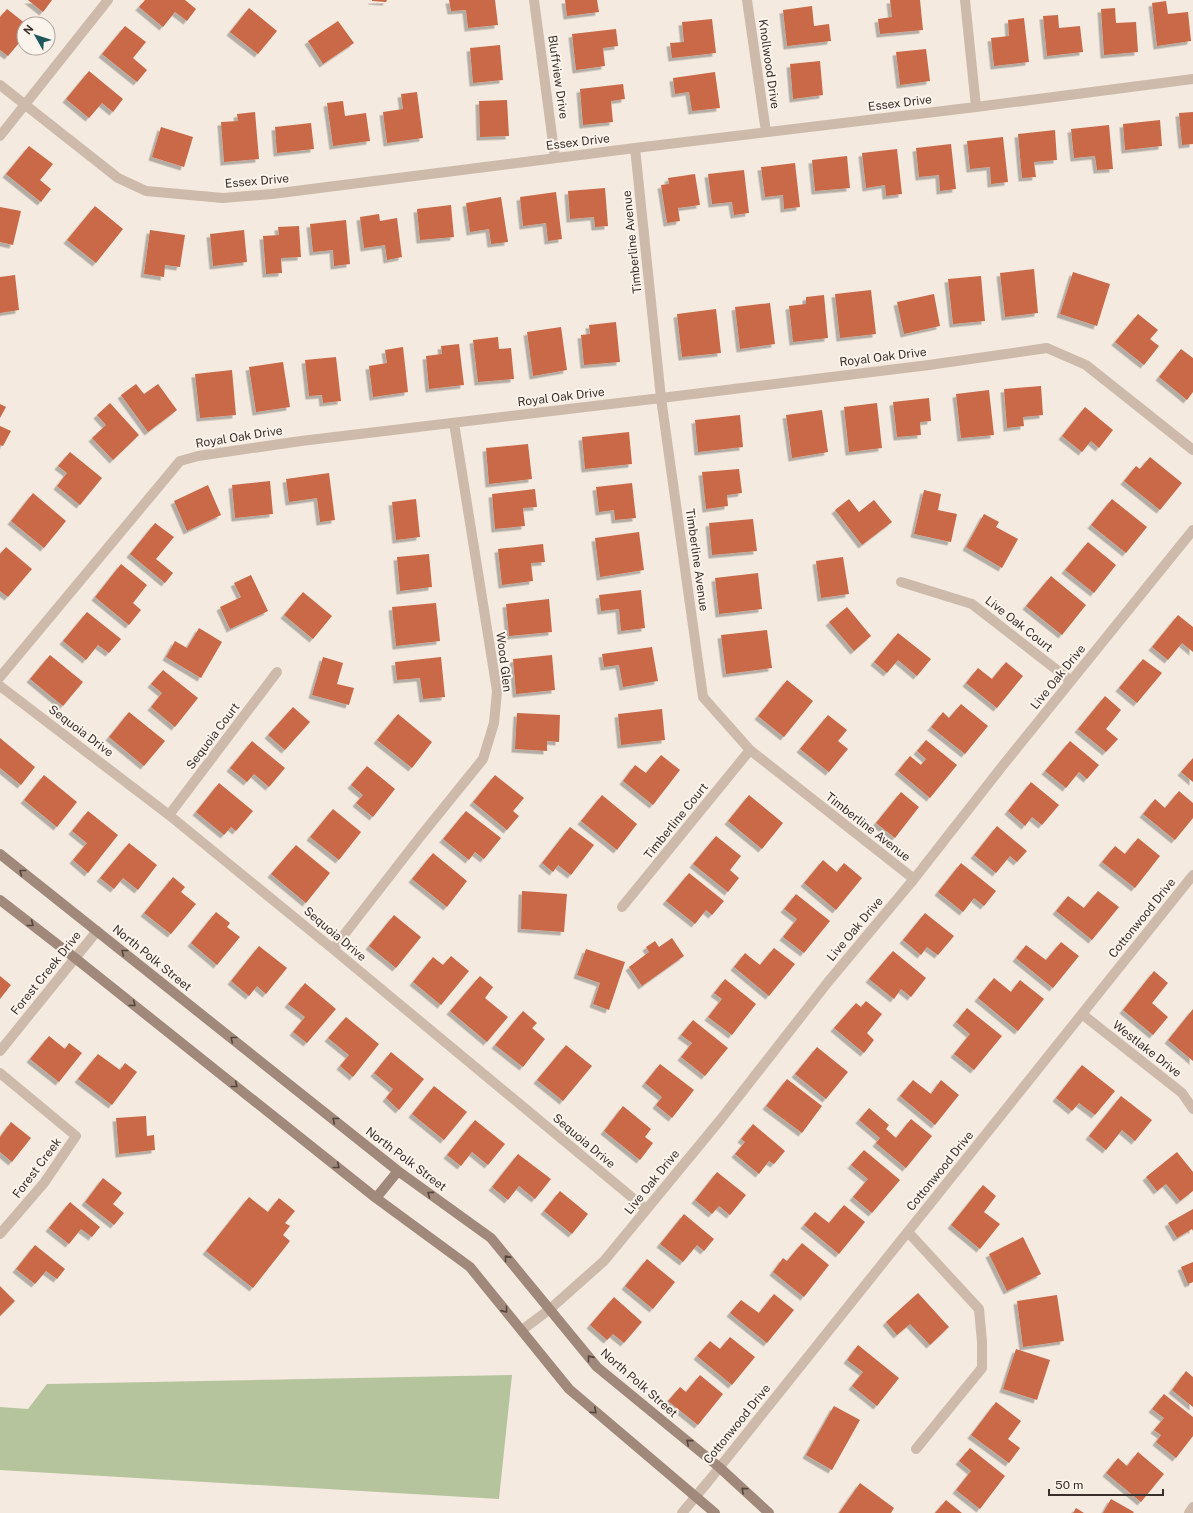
<svg xmlns="http://www.w3.org/2000/svg" width="1193" height="1513" font-family="'Public Sans',sans-serif">
<style>
.green{fill:#b6c49e}
.building{fill:#c96947;filter:url(#shadow)}
.lines{fill:none;stroke-linecap:round;stroke-linejoin:round}
.minor{stroke:#cdbaaa;stroke-width:10}
.tertiary{stroke:#cdbaaa;stroke-width:10}
.secondary{stroke:#a0897b;stroke-width:10}
.oneway{stroke:#54463e}
.labels{text-anchor:middle;dominant-baseline:central;stroke-width:4;stroke-linejoin:round;paint-order:stroke}
.street-label{font-size:12px;fill:#3a2f2a;stroke:#fbf4ec}
</style>
<defs>
<filter id="shadow"><feDropShadow dx="-3.5" dy="3.5" stdDeviation="0" flood-color="#0004"/></filter>
</defs>
<rect width="100%" height="100%" fill="#f4eadf"/>
<!-- green -->
<path class="green" d="M512,1375L499,1499L0,1470V1407L28,1409L47,1384Z"/>
<!-- building -->
<path class="building" d="M28,0H52L43,12Z
M145,0H185L196,9L187,21L175,12L163,27L139,7Z
M372,0H387L386,2L372,1Z
M449,0H495L498,25L468,28L466,10L451,11Z
M565,0H597L599,12L567,16Z
M890,0H920L923,30L880,34L878,19L892,17Z
M1166,1L1168,14L1188,12L1191,41L1157,46L1152,3Z
M812,6L814,26L829,24L831,41L787,46L783,10Z
M249,8L277,31L258,54L230,32Z
M1115,8L1116,23L1136,22L1138,52L1104,55L1101,9Z
M7,9L26,24H24V37L8,56L0,50V17Z
M1058,15L1059,28L1080,26L1083,52L1047,56L1043,16Z
M1024,18L1029,62L994,66L991,38L1009,36L1008,20Z
M712,19L716,53L672,58L670,43L684,42L682,22Z
M338,21L354,43L323,64L308,41Z
M125,26L146,42L133,58L147,70L137,82L102,54Z
M616,29L618,46L603,48L605,66L576,70L572,34Z
M500,45L503,80L473,83L470,48Z
M926,49L930,81L900,85L896,52Z
M820,61L823,95L793,99L790,64Z
M89,71L123,99L113,112L102,103L89,118L66,99Z
M715,72L720,108L692,111L689,92L675,94L673,78Z
M623,84L625,99L611,101L613,122L583,125L580,89Z
M417,92L423,138L387,143L383,112L403,109L401,94Z
M507,100L509,136L480,137L479,101Z
M343,101L345,116L366,113L370,141L333,146L327,103Z
M255,112L259,159L224,162L221,122L238,121L237,114Z
M1193,112V144L1182,145L1179,113Z
M1160,120L1162,146L1125,150L1123,124Z
M311,123L314,149L277,153L275,127Z
M1109,125L1113,169L1097,170L1095,156L1074,158L1071,129Z
M161,127L193,137L184,167L152,157Z
M1055,130L1057,160L1034,162L1036,177L1022,178L1018,134Z
M1003,137L1008,182L991,184L990,167L970,169L967,141Z
M951,144L956,189L940,191L939,175L919,177L916,148Z
M29,146L53,164L40,180L51,189L41,202L6,174Z
M897,149L902,194L886,196L885,185L866,188L862,153Z
M847,156L850,188L815,191L812,160Z
M795,163L800,207L784,209L783,195L765,197L761,167Z
M744,170L749,213L734,215L732,202L712,204L708,174Z
M695,174L700,205L678,208L680,221L667,223L661,185L669,184L668,178Z
M605,188L608,226L595,227L594,217L570,219L568,191Z
M556,192L562,239L548,241L546,223L523,226L520,197Z
M501,197L508,242L491,244L489,229L470,232L466,203Z
M451,205L454,237L420,240L417,209Z
M95,206L123,229L96,263L67,240Z
M0,207L21,211L13,245L0,242Z
M379,214L380,221L397,218L402,257L387,260L385,245L364,248L360,217Z
M346,220L350,264L334,266L333,250L313,252L310,224Z
M299,226L301,257L281,258L282,273L266,274L263,236L279,235L278,227Z
M150,230L185,235L180,267L165,265L164,277L144,274Z
M244,230L247,262L213,266L210,234Z
M1034,269L1038,313L1005,317L1000,273Z
M1073,272L1110,284L1097,326L1060,314Z
M15,275L19,310L0,313V277Z
M981,276L985,321L953,324L948,279Z
M871,290L876,334L840,338L835,294Z
M934,294L940,326L904,334L897,302Z
M824,295L828,338L793,342L789,306L806,304V297Z
M770,303L775,344L740,349L735,307Z
M716,309L721,353L682,357L677,314Z
M1138,314L1158,330L1150,339L1159,346L1144,365L1115,342Z
M616,322L620,362L584,365L581,335L590,334L589,325Z
M561,327L567,370L533,376L527,332Z
M498,337L499,349L511,348L514,379L478,382L473,340Z
M459,344L464,385L429,389L426,356L442,354L441,346Z
M403,347L408,392L373,397L369,366L387,363L385,350Z
M1181,349L1193,358V392L1187,400L1159,377Z
M336,357L341,401L323,403L322,395L309,396L305,360Z
M283,362L290,407L256,412L249,367Z
M232,370L236,415L200,418L195,374Z
M136,384L144,394L158,384L177,410L148,432L121,395Z
M1041,386L1043,415L1023,417L1024,426L1007,428L1004,389Z
M989,390L994,435L961,438L956,394Z
M929,398L931,421L920,422L921,435L897,437L893,402Z
M110,403L139,435L113,460L92,438L106,425L97,415Z
M877,403L882,448L849,452L844,407Z
M0,404L6,407L0,418Z
M1085,407L1113,430L1099,448L1091,441L1082,452L1062,436Z
M822,410L828,452L792,458L786,415Z
M740,415L743,447L698,452L695,420Z
M0,426L11,431L3,446L0,445Z
M629,432L632,464L585,469L582,437Z
M528,444L532,479L489,484L486,448Z
M70,452L102,478L80,505L57,486L67,473L58,466Z
M1150,457L1182,483L1160,510L1124,481L1136,466L1140,469Z
M739,469L742,493L727,495L728,506L706,509L702,472Z
M329,473L335,520L320,522L317,498L289,502L286,479Z
M270,481L273,514L235,518L232,485Z
M632,483L636,518L615,520L614,510L599,512L596,487Z
M208,485L221,515L187,531L174,501Z
M535,489L537,507L523,508L525,526L495,529L492,494Z
M924,490L941,494L938,510L957,514L951,542L914,534Z
M33,493L66,521L44,548L11,521Z
M416,499L420,537L396,540L392,502Z
M849,499L859,512L874,500L892,522L862,545L835,510Z
M1112,499L1147,527L1126,553L1091,525Z
M984,514L999,522L996,527L1018,539L1002,568L966,547Z
M753,519L757,551L712,555L709,523Z
M155,523L174,537L156,559L173,573L165,583L130,554Z
M639,532L644,570L600,577L595,538Z
M1088,542L1116,565L1094,593L1065,570Z
M543,544L545,562L531,563L533,581L502,585L498,549Z
M6,547L32,569L8,597L0,591V554Z
M429,554L432,587L400,591L397,557Z
M843,557L849,594L821,598L816,561Z
M121,564L147,585L133,603L141,610L129,625L95,597Z
M758,573L762,609L719,614L715,578Z
M251,575L268,611L230,629L220,607L241,597L234,583Z
M1051,576L1086,605L1062,635L1026,606Z
M641,590L645,628L621,631L619,609L601,611L599,595Z
M303,592L332,616L313,639L284,615Z
M549,599L552,632L509,636L506,604Z
M436,603L440,641L396,646L392,607Z
M847,607L871,636L854,651L829,622Z
M87,612L121,639L109,653L98,645L86,660L63,641Z
M1178,615L1193,627V652L1182,643L1168,660L1152,647Z
M199,628L222,642L201,678L166,657L175,641L187,648Z
M767,630L772,668L726,674L721,635Z
M898,633L931,659L917,676L898,660L887,673L874,662Z
M652,647L658,681L623,687L619,665L604,667L602,654Z
M50,655L83,682L63,706L30,679Z
M552,655L555,690L516,694L513,659Z
M323,657L343,663L337,684L354,688L349,705L312,695Z
M441,657L445,697L423,699L420,678L397,680L395,662Z
M1143,659L1162,673L1137,703L1119,688Z
M1006,662L1023,676L997,708L966,683L978,668L992,679Z
M163,670L198,698L175,727L151,707L162,693L151,684Z
M787,680L813,701L784,737L758,716Z
M1105,696L1121,710L1106,729L1118,739L1106,752L1078,729Z
M961,704L988,726L965,754L931,727L943,712L949,718Z
M293,707L310,722L285,750L268,735Z
M662,709L665,740L621,745L618,714Z
M129,712L165,741L144,766L109,737Z
M517,713L560,715L559,742L547,741V751L515,749Z
M398,714L432,742L412,768L377,740Z
M828,715L847,730L838,741L848,749L829,772L800,749Z
M0,738L35,767L21,785L0,768Z
M926,740L957,765L930,798L898,771L910,756L921,765L926,759L917,751Z
M252,741L285,768L269,787L254,774L247,782L230,768Z
M1070,741L1099,765L1087,779L1079,772L1066,788L1045,771Z
M661,755L680,770L653,805L623,781L635,765L646,773Z
M1193,758V782L1181,772Z
M367,766L395,789L373,817L356,803L363,795L351,785Z
M44,775L77,802L57,827L24,800Z
M495,775L524,798L513,811L519,816L507,830L473,802Z
M1031,782L1059,805L1042,825L1032,817L1025,826L1008,811Z
M219,783L253,811L236,831L231,827L224,835L196,812Z
M1179,791L1193,803V818L1175,840L1143,814L1155,799L1165,808Z
M901,792L919,807L895,838L876,823Z
M602,795L637,824L617,850L581,821Z
M749,795L783,823L762,849L728,821Z
M333,809L361,832L339,860L310,837Z
M88,811L118,835L88,873L73,860L87,843L72,831Z
M466,811L501,838L484,859L475,852L469,860L443,839Z
M997,826L1027,851L1017,862L1010,856L996,873L974,855Z
M570,827L594,845L571,875L558,865L553,872L542,863Z
M716,836L741,856L730,870L739,878L728,892L693,864Z
M1138,838L1160,856L1135,888L1102,862L1115,846L1125,854Z
M129,843L157,865L138,890L123,878L114,889L100,878Z
M296,845L330,873L306,903L271,874Z
M433,853L467,881L447,907L412,879Z
M823,860L837,872L844,863L862,878L836,910L804,883Z
M961,863L996,891L984,906L974,898L963,912L938,892Z
M689,873L724,901L712,915L706,910L695,924L666,901Z
M173,877L185,887L181,892L196,904L171,934L144,913Z
M522,891L567,894L564,932L521,929Z
M1098,891L1119,907L1092,940L1056,911L1068,896L1084,908Z
M796,894L830,921L804,953L783,937L797,919L784,909Z
M216,912L230,923L227,927L240,937L217,965L191,943Z
M925,913L954,936L938,955L927,947L921,955L903,940Z
M394,915L421,937L396,968L369,946Z
M672,938L684,956L642,986L629,967L649,952L646,947L655,941L659,947Z
M1061,942L1079,956L1053,988L1016,958L1026,945L1046,960Z
M259,946L287,968L266,994L257,986L249,996L231,981Z
M774,948L795,964L769,996L734,967L745,953L760,965Z
M586,949L625,962L609,1010L593,1004L600,983L577,975Z
M893,951L926,978L911,997L901,989L894,999L869,979Z
M451,956L469,971L441,1005L413,982L433,957L443,965Z
M1154,971L1168,983L1152,1003L1168,1017L1153,1035L1123,1010Z
M0,976L11,985L0,999Z
M480,976L493,987L485,998L508,1017L487,1042L450,1011Z
M994,978L1011,992L1020,980L1044,999L1018,1031L978,998Z
M725,979L756,1004L732,1035L708,1017L722,999L714,993Z
M305,983L336,1009L307,1043L293,1032L305,1017L288,1004Z
M866,1001L882,1014L867,1033L874,1040L864,1053L834,1028L856,1003L861,1007Z
M967,1008L1002,1036L974,1070L954,1054L970,1034L956,1022Z
M1193,1009V1061L1168,1040Z
M523,1011L537,1023L532,1028L545,1039L523,1067L495,1045Z
M346,1017L379,1044L353,1077L340,1066L349,1055L328,1038Z
M693,1020L728,1048L705,1076L681,1057L692,1043L681,1035Z
M49,1036L65,1049L69,1043L82,1053L59,1082L30,1059Z
M566,1045L592,1066L563,1101L537,1080Z
M817,1047L848,1072L826,1099L795,1074Z
M391,1052L424,1079L399,1110L386,1098L393,1089L374,1073Z
M98,1054L120,1070L125,1063L137,1072L112,1105L78,1079Z
M660,1064L694,1090L672,1118L656,1105L662,1097L645,1083Z
M1082,1065L1115,1091L1095,1115L1079,1103L1072,1111L1056,1098Z
M787,1079L822,1106L802,1133L766,1106Z
M913,1080L931,1094L941,1080L959,1095L935,1125L900,1096Z
M434,1086L467,1112L444,1140L412,1114Z
M1121,1096L1152,1120L1135,1141L1122,1130L1106,1150L1089,1136Z
M623,1106L651,1129L645,1137L653,1143L640,1160L604,1131Z
M869,1108L889,1125L886,1129L896,1138L911,1119L932,1136L906,1168L876,1143L880,1138L859,1120Z
M146,1116L147,1136L154,1135L155,1150L119,1154L116,1118Z
M475,1120L505,1144L488,1165L472,1152L461,1166L447,1155Z
M11,1122L31,1138L12,1162L0,1152V1137Z
M753,1124L785,1151L774,1164L769,1161L759,1174L735,1154L745,1142L741,1139Z
M864,1150L900,1180L872,1213L853,1197L868,1179L851,1165Z
M1177,1152L1193,1172V1191L1180,1201L1166,1184L1157,1191L1146,1177Z
M518,1154L551,1179L535,1199L519,1186L508,1200L492,1187Z
M717,1172L746,1195L730,1215L719,1206L712,1214L695,1200Z
M103,1178L122,1193L113,1204L124,1213L114,1225L85,1202Z
M983,1185L996,1196L984,1212L1000,1224L980,1249L951,1225Z
M560,1191L588,1214L572,1234L544,1211Z
M249,1197L268,1212L279,1198L295,1211L285,1223L290,1226L283,1235L290,1241L253,1288L206,1251Z
M70,1202L100,1227L92,1237L81,1229L69,1244L49,1228Z
M844,1205L865,1222L839,1254L804,1225L815,1212L829,1223Z
M1193,1209V1231L1192,1229L1177,1238L1168,1223Z
M684,1214L714,1239L704,1251L697,1245L683,1262L660,1244Z
M1023,1237L1041,1274L1007,1291L989,1254Z
M802,1243L829,1265L804,1297L773,1272L783,1258L787,1261Z
M35,1245L65,1269L57,1279L46,1271L35,1284L16,1269Z
M647,1259L675,1282L653,1309L625,1286Z
M1193,1262V1282L1188,1284L1181,1267Z
M0,1286L15,1301L0,1316Z
M918,1293L949,1327L930,1345L910,1324L897,1335L886,1322Z
M774,1294L794,1310L767,1343L730,1313L741,1300L759,1313Z
M1057,1295L1064,1341L1023,1347L1017,1301Z
M614,1297L642,1322L624,1343L613,1334L607,1340L590,1325Z
M730,1337L755,1357L732,1385L697,1356L710,1341L720,1349Z
M858,1345L899,1378L877,1406L852,1386L863,1372L847,1360Z
M1016,1349L1050,1360L1037,1400L1003,1389Z
M1186,1371L1193,1377V1407L1172,1390Z
M700,1375L723,1394L698,1425L668,1401L680,1387L686,1392Z
M1164,1394L1193,1417V1436L1176,1458L1156,1442L1161,1435L1154,1430L1164,1418L1152,1409Z
M996,1402L1021,1421L1008,1439L1020,1448L1009,1463L971,1435Z
M834,1406L860,1420L832,1470L806,1455Z
M970,1448L1005,1476L980,1509L956,1490L971,1471L959,1461Z
M1138,1452L1164,1474L1141,1502L1106,1473L1118,1458L1127,1466Z
M860,1483L894,1508L891,1513H839Z
M1111,1499L1134,1512L1133,1513H1103Z
M946,1500L962,1513H935Z
M1076,1508L1084,1513H1073Z"/>
<g class="lines">
<!-- minor -->
<path class="minor" d="M534,0L555,158
M747,0L766,132
M965,0L976,107
M0,85L118,178L146,191L223,198L272,194L635,148L976,107L1193,79
M0,136L108,0
M635,148L661,398L703,697L750,750L914,879
M901,582L972,604L1071,681
M0,677L180,461L198,456L301,441L661,398L929,365L1047,348L1086,365L1193,450
M0,686L169,815L333,949L646,1209
M169,815L277,672
M622,907L750,750
M333,949L420,837L483,759L494,723L497,691L454,423
M1082,1014L1182,1093L1193,1109
M0,1051L97,931
M0,1073L76,1136L44,1183L0,1234
M908,1232L979,1309L982,1342V1368L916,1449
M522,1330L550,1309L604,1261L721,1119L828,982L914,879L1004,764L1193,530
M707,1483L1193,875
M1189,1513L1193,1507"/>
<!-- tertiary -->
<path class="tertiary" d="M682,1513L707,1483"/>
<!-- secondary -->
<path class="secondary" d="M0,854L398,1171L491,1238L597,1367L719,1467L769,1513
M0,900L75,958L376,1198L470,1267L569,1389L715,1513
M376,1198L398,1171"/>
</g>
<!-- one-way arrows -->
<defs><path id="oneway-chevron" d="M-2-3.5L2.5 0L-2 3.5" fill="none" stroke-width="1.6" stroke-linecap="round" stroke-linejoin="round"/></defs>
<g class="oneway">
<use href="#oneway-chevron" transform="translate(22 872) rotate(-142)"/>
<use href="#oneway-chevron" transform="translate(31 924) rotate(38)"/>
<use href="#oneway-chevron" transform="translate(124 952) rotate(-141)"/>
<use href="#oneway-chevron" transform="translate(133 1004) rotate(38)"/>
<use href="#oneway-chevron" transform="translate(233 1039) rotate(-141)"/>
<use href="#oneway-chevron" transform="translate(235 1085) rotate(39)"/>
<use href="#oneway-chevron" transform="translate(335 1120) rotate(-141)"/>
<use href="#oneway-chevron" transform="translate(337 1166) rotate(39)"/>
<use href="#oneway-chevron" transform="translate(430 1194) rotate(-144)"/>
<use href="#oneway-chevron" transform="translate(507 1258) rotate(-129)"/>
<use href="#oneway-chevron" transform="translate(505 1310) rotate(51)"/>
<use href="#oneway-chevron" transform="translate(590 1358) rotate(-129)"/>
<use href="#oneway-chevron" transform="translate(594 1411) rotate(40)"/>
<use href="#oneway-chevron" transform="translate(689 1442) rotate(-140)"/>
<use href="#oneway-chevron" transform="translate(744 1490) rotate(-138)"/>
</g>
<g class="labels">
<!-- street labels -->
<g class="street-label">
<text transform="translate(769 64) rotate(82)">Knollwood Drive</text>
<text transform="translate(558 77) rotate(82)">Bluffview Drive</text>
<text transform="translate(900 103) rotate(-7)">Essex Drive</text>
<text transform="translate(578 142) rotate(-7)">Essex Drive</text>
<text transform="translate(257 181) rotate(-5)">Essex Drive</text>
<text transform="translate(632 242) rotate(-96)">Timberline Avenue</text>
<text transform="translate(883 357) rotate(-7)">Royal Oak Drive</text>
<text transform="translate(561 397) rotate(-7)">Royal Oak Drive</text>
<text transform="translate(239 437) rotate(-9)">Royal Oak Drive</text>
<text transform="translate(697 560) rotate(82)">Timberline Avenue</text>
<text transform="translate(1019 624) rotate(38)">Live Oak Court</text>
<text transform="translate(504 662) rotate(83)">Wood Glen</text>
<text transform="translate(1058 677) rotate(-51)">Live Oak Drive</text>
<text transform="translate(81 731) rotate(37)">Sequoia Drive</text>
<text transform="translate(213 736) rotate(-53)">Sequoia Court</text>
<text transform="translate(676 821) rotate(-51)">Timberline Court</text>
<text transform="translate(868 827) rotate(38)">Timberline Avenue</text>
<text transform="translate(1142 918) rotate(-51)">Cottonwood Drive</text>
<text transform="translate(855 929) rotate(-50)">Live Oak Drive</text>
<text transform="translate(335 934) rotate(40)">Sequoia Drive</text>
<text transform="translate(152 958) rotate(39)">North Polk Street</text>
<text transform="translate(46 973) rotate(-51)">Forest Creek Drive</text>
<text transform="translate(1147 1049) rotate(38)">Westlake Drive</text>
<text transform="translate(584 1141) rotate(40)">Sequoia Drive</text>
<text transform="translate(406 1159) rotate(37)">North Polk Street</text>
<text transform="translate(37 1168) rotate(-53)">Forest Creek</text>
<text transform="translate(940 1171) rotate(-51)">Cottonwood Drive</text>
<text transform="translate(652 1182) rotate(-51)">Live Oak Drive</text>
<text transform="translate(639 1383) rotate(41)">North Polk Street</text>
<text transform="translate(737 1424) rotate(-51)">Cottonwood Drive</text>
</g>
</g>
<!-- north arrow -->
<g transform="translate(36 36) rotate(309)"><circle r="19" fill="#fbf4ec" stroke="#aea59e"/>
<path d="M0-3L7 15L0 10L-7 15Z" fill="#1e585d"/>
<text y="-6" font-size="11" font-weight="bold" text-anchor="middle" fill="#3a2f2a">N</text>
</g>
<!-- scale -->
<path d="M1049 1489v6h114v-6" fill="none" stroke="#3a2f2a" stroke-width="2"/>
<text x="1055" y="1489" font-size="12" fill="#3a2f2a" stroke="#fbf4ec" stroke-width="3" paint-order="stroke">50 m</text>
</svg>
